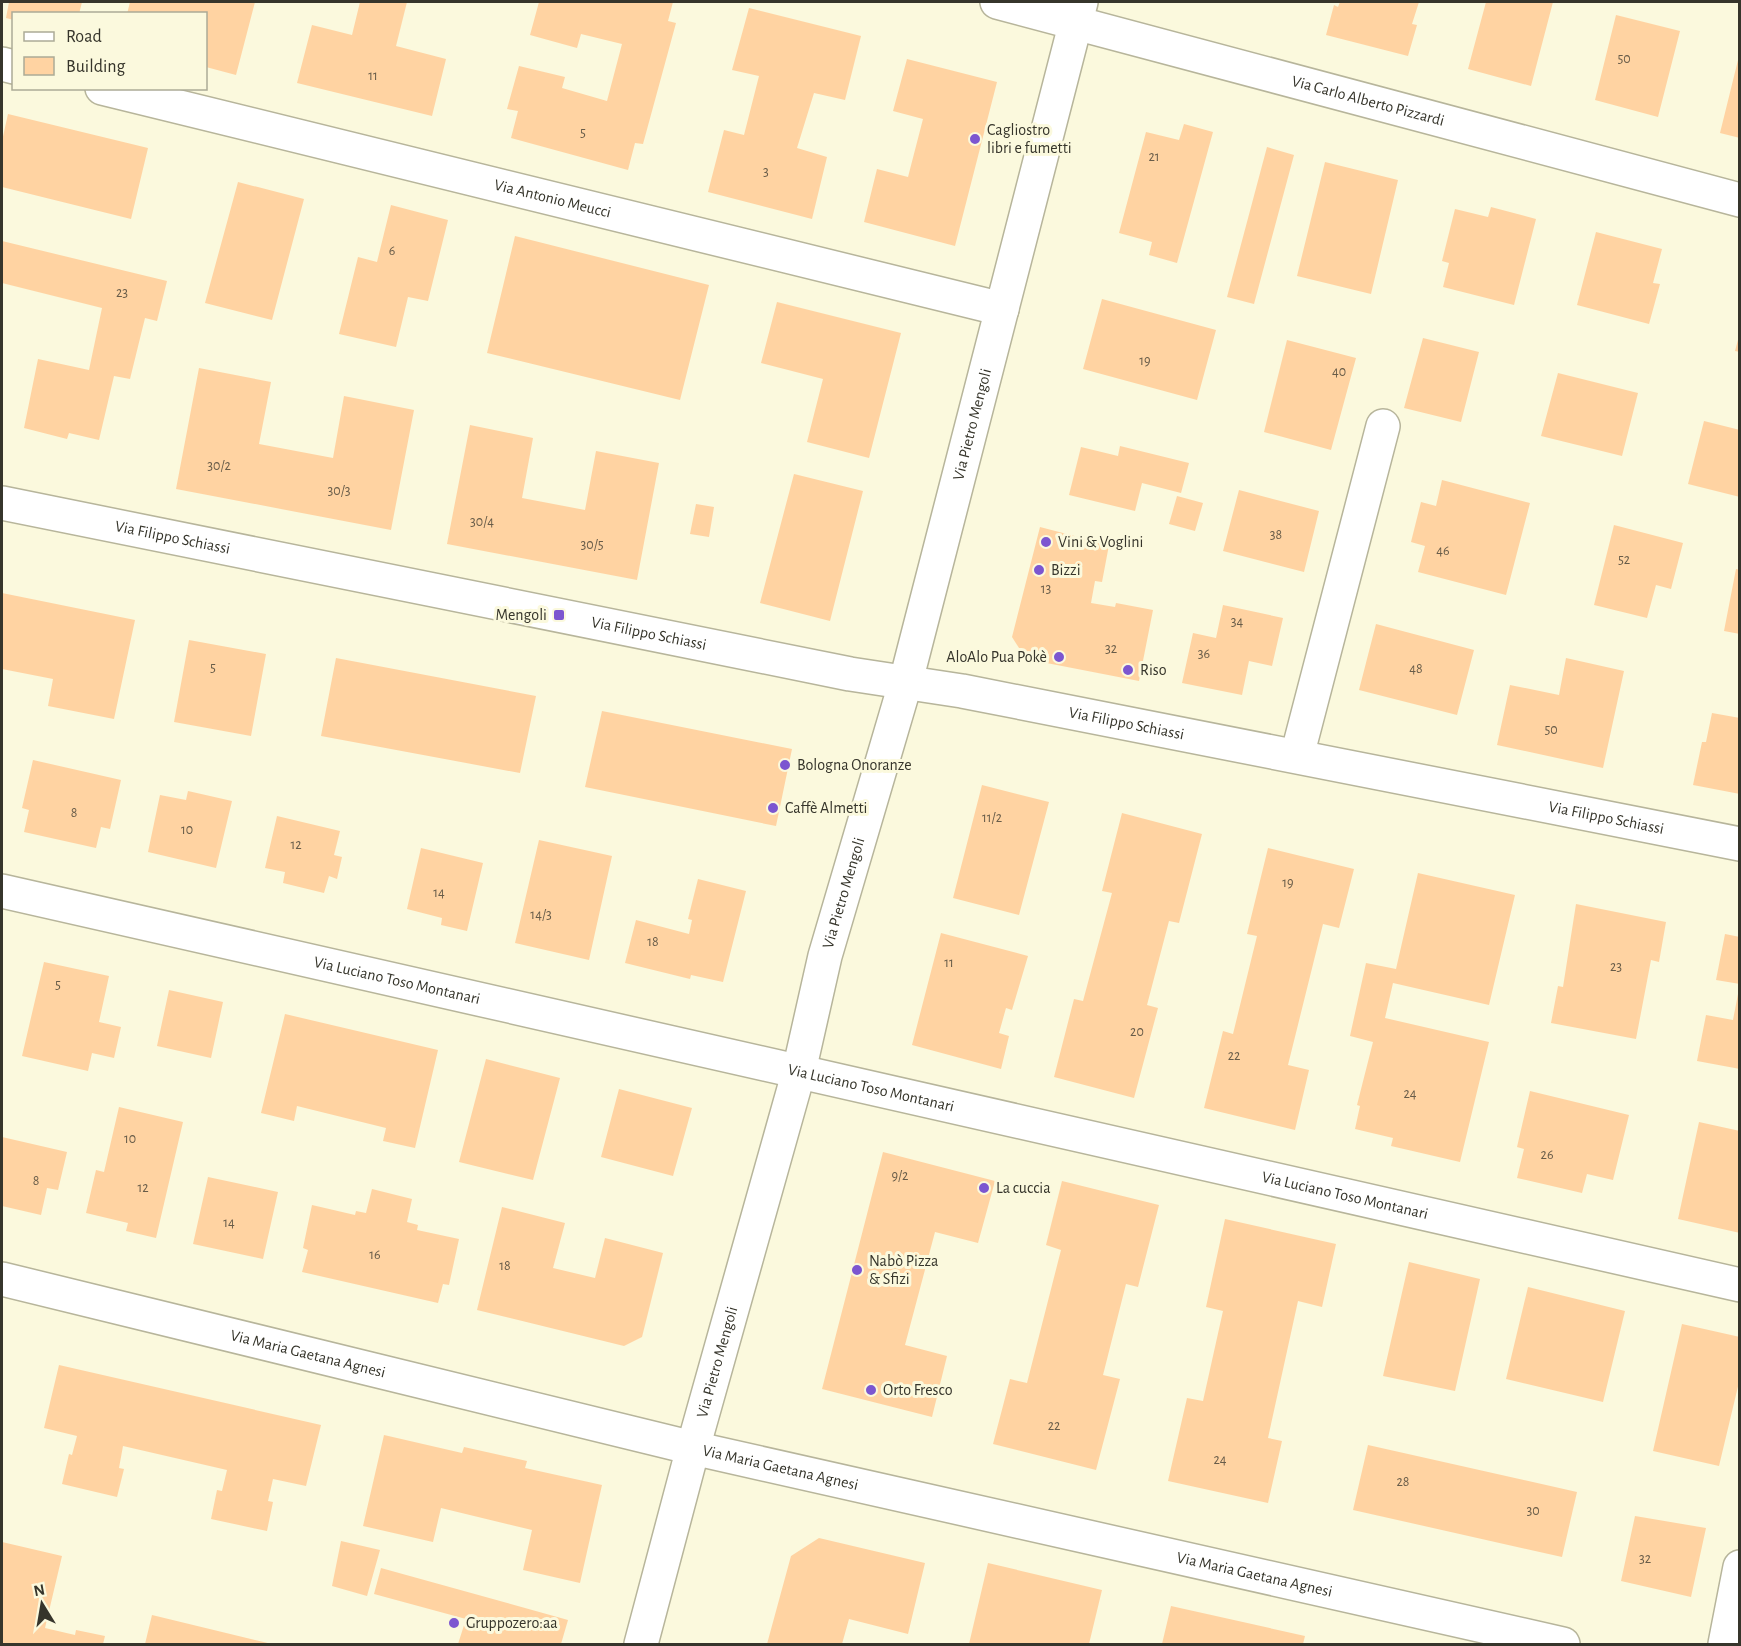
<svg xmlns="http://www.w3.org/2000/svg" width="1741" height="1646" font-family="'Alegreya Sans',sans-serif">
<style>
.building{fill:#ffd3a2}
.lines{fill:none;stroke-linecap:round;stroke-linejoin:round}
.street-casing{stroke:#b7b59b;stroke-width:36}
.secondary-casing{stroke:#b7b59b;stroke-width:36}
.street{stroke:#fff;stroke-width:33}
.secondary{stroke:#fff;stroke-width:33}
.poi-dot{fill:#7c56d0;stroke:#fbf9dd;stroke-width:2}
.labels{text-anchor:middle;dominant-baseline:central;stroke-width:6;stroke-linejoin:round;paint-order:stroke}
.number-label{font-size:14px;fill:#685c49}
.street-label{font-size:16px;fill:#36352b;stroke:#fbf9dd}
.poi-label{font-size:16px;fill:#36352b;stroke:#fbf9dd;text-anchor:start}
</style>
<rect width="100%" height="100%" fill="#fbf9dd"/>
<!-- building -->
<path class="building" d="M9,2H82L79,14H14V20L6,18Z
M130,2H255L236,75L206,67V14H127Z
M360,2H407L396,46L446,59L432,116L297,83L312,25L352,35Z
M539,2H673L668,21L676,23L643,144L635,143L628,170L511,138L518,111L507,109L519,66L565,77L562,88L607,101L622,44L581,34L577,48L530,35Z
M1340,2H1419L1412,24L1417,25L1408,56L1326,35L1334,5L1338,7Z
M1486,2H1553L1531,86L1468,69Z
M749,8L861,36L845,100L814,93L797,148L827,157L812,219L708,192L724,130L744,135L759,76L732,70Z
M1616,15L1680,31L1658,117L1595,100Z
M1739,56H1740V138L1720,133Z
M907,59L997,82L955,246L864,222L877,169L908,177L923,119L893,111Z
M8,114L148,148L131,219L2,187V141Z
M1184,124L1213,132L1177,263L1149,255L1152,242L1119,233L1146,132L1179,140Z
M1267,147L1294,155L1254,304L1227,297Z
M1325,162L1398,180L1371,294L1297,276Z
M238,182L304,199L272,320L205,303Z
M391,205L448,220L428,301L408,297L396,347L339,334L358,257L377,262Z
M1491,207L1536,219L1514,305L1443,287L1449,263L1442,261L1455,209L1488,217Z
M1596,232L1662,249L1653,283L1660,284L1649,324L1577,305Z
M515,236L709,285L680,400L487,353Z
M2,241L167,281L157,321L145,318L130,379L114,376L99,440L69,433L67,439L24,428L38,359L89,370L102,308L2,283Z
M1102,299L1216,330L1197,400L1083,369Z
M777,302L901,333L869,458L807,442L823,379L761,363Z
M1739,336H1740V352L1735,351Z
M1423,338L1479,352L1461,422L1404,408Z
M1287,340L1356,358L1331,450L1264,432Z
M199,368L271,382L259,444L333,458L344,396L414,410L391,530L176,489Z
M1558,373L1638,393L1622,456L1541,436Z
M1704,421L1740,430V497L1688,484Z
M470,425L533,438L522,498L585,510L596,451L659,463L637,580L447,544Z
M1120,446L1189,463L1181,493L1142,483L1135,511L1069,495L1081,447L1118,456Z
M794,474L863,491L830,621L760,603Z
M1442,480L1530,503L1506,595L1418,572L1425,546L1411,542L1421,502L1436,506Z
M1239,490L1319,511L1304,572L1223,551Z
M1177,496L1203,503L1195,531L1169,524Z
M696,504L714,507L709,537L690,534Z
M1614,525L1683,543L1671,589L1656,585L1647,618L1594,605Z
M1040,527L1109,545L1102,582L1095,581L1091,603L1115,607L1116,603L1153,610L1139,681L1026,659L1012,637Z
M1736,569L1740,570V634L1724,631Z
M2,593L135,620L114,719L48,706L53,679L2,669Z
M1223,605L1283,618L1272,666L1249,661L1242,695L1182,683L1193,633L1216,638Z
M1376,624L1474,650L1457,715L1359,690Z
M189,640L266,654L251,736L174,722Z
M336,658L536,696L520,773L321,736Z
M1566,658L1624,671L1603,768L1497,745L1510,685L1559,695Z
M602,711L792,749L776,826L585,787Z
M1712,713L1740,718V794L1693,785L1702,742H1706Z
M33,760L121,780L110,829L101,827L96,848L24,832L29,810L22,808Z
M982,785L1049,802L1019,915L953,898Z
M188,791L232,801L216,868L148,852L160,795L186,800Z
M1122,813L1202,834L1179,923L1169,921L1147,1005L1158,1008L1134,1098L1054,1077L1074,999L1083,1001L1112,893L1102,891Z
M277,816L340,831L334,855L342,857L337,879L329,876L324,893L283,883L285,872L265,868Z
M539,840L612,856L589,960L515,943Z
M421,848L483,863L467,931L441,925L442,918L407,909Z
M1268,848L1354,869L1339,928L1323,924L1288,1065L1309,1070L1295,1130L1204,1108L1223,1031L1233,1034L1257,936L1247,934Z
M1418,873L1515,895L1489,1005L1393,983L1385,1018L1489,1042L1460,1162L1391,1146L1393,1138L1355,1129L1360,1106L1357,1105L1373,1042L1350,1036L1366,963L1396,969Z
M698,879L746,891L723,982L691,975L690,979L625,963L636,920L689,934L692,920L688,919Z
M1576,904L1666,922L1659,962L1651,960L1636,1039L1551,1023L1558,986L1563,987Z
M941,933L1028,956L1012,1010L1006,1008L999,1033L1009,1036L1001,1069L912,1045Z
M1725,934L1740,937V984L1716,980Z
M44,962L109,976L99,1022L121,1027L114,1058L92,1053L88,1071L22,1056Z
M169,990L223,1002L211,1058L157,1046Z
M1738,994L1740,1069L1697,1061L1706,1015L1733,1020Z
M285,1014L438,1050L415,1148L383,1141L386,1128L297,1106L294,1121L261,1113Z
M486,1059L560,1078L533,1180L459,1162Z
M619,1089L692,1108L673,1176L601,1157Z
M1530,1091L1629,1115L1613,1180L1587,1174L1582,1193L1517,1178L1524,1149L1517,1147Z
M119,1107L183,1122L156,1238L126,1231L128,1223L86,1213L96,1170L104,1172Z
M1699,1122L1740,1131V1233L1678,1219Z
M2,1137L67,1152L58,1190L47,1188L41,1215L2,1206Z
M883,1152L995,1181L978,1243L935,1232L905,1345L947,1356L932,1417L822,1389Z
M208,1177L278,1192L263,1259L193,1244Z
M1062,1181L1159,1205L1138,1287L1126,1284L1103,1375L1120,1379L1096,1470L993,1444L1010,1379L1027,1383L1061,1250L1046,1245Z
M372,1189L412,1199L407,1222L418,1225L417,1230L459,1239L449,1285L443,1284L438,1303L302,1272L308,1250L303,1248L312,1205L355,1215L356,1211L366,1213Z
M502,1207L565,1223L553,1268L595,1278L605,1238L663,1253L642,1337L624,1346L477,1310Z
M1225,1219L1336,1244L1322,1307L1298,1301L1268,1438L1282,1441L1268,1503L1168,1481L1187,1398L1203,1401L1223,1311L1206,1307Z
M1409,1262L1480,1279L1455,1391L1383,1376Z
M1528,1287L1625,1311L1603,1402L1506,1379Z
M1682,1324L1740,1337V1378L1719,1466L1653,1451Z
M59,1365L321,1425L306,1486L273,1479L268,1501L273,1502L267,1531L211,1519L217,1490L222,1491L227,1470L123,1446L119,1468L124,1469L117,1497L62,1484L69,1454L72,1455L77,1436L44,1428Z
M384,1435L462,1453L464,1447L527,1461L525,1468L602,1485L580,1583L523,1570L532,1530L441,1508L433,1542L363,1526Z
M1368,1445L1577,1492L1562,1557L1353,1510Z
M1635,1516L1706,1528L1691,1597L1621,1581Z
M819,1538L925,1563L908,1634L849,1619L842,1644H767L791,1556Z
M341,1541L380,1550L367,1596L332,1586Z
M2,1542L62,1556L45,1628L75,1635L76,1630L105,1636L103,1644H2Z
M988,1563L1102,1590L1089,1644H969Z
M381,1568L568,1620L561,1644H458L466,1619L374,1594Z
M1171,1606L1305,1636L1303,1644H1162Z
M152,1615L272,1644H145Z"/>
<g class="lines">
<defs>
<g id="street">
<path id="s1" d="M997,2L1740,200"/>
<path d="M2,64L14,67"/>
<path id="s2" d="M102,88L1002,309"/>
<path d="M1297,756L1383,426"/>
<path id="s3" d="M2,891L1740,1285"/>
<path id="s4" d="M2,1279L693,1448L1563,1644"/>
<path d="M1725,1644L1740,1567"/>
</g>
<g id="secondary">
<path id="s5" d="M2,503L850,674L962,691L1740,844"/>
<path id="s6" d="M641,1644L693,1448L799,1071L825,956L906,681L1081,2"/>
</g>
</defs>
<!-- street casing -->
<use href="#street" class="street-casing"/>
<!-- secondary casing -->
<use href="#secondary" class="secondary-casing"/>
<!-- street -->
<use href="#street" class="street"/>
<!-- secondary -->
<use href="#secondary" class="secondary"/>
</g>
<!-- markers -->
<g class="poi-dot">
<circle cx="975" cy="139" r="6"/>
<circle cx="1046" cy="542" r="6"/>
<circle cx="1039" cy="570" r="6"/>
<rect x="553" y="609" width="12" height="12" rx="3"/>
<circle cx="1059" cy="657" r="6"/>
<circle cx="1128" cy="670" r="6"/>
<circle cx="785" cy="765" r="6"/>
<circle cx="773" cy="808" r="6"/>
<circle cx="984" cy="1188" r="6"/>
<circle cx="857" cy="1270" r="6"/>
<circle cx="871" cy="1390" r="6"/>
<circle cx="454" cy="1623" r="6"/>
</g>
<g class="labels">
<!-- number labels -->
<g class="number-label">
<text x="1624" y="59">50</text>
<text x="373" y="76">11</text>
<text x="583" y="133">5</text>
<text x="1154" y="157">21</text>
<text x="766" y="172">3</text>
<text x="392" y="251">6</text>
<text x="122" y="293">23</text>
<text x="1145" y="361">19</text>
<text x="1339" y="372">40</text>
<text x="219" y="466">30/2</text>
<text x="339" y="491">30/3</text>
<text x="482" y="522">30/4</text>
<text x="1276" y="535">38</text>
<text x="592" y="545">30/5</text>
<text x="1443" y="551">46</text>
<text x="1624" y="560">52</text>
<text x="1046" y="589">13</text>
<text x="1237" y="622">34</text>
<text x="1111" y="649">32</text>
<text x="1204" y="654">36</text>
<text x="213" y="668">5</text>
<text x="1416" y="669">48</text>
<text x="1551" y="730">50</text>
<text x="74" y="813">8</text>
<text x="992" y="818">11/2</text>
<text x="187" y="830">10</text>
<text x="296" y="845">12</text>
<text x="1288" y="883">19</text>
<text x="439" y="893">14</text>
<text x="541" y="915">14/3</text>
<text x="653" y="942">18</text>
<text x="949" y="963">11</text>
<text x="1616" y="967">23</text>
<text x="58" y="985">5</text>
<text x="1137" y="1032">20</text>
<text x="1234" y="1056">22</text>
<text x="1410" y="1094">24</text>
<text x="130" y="1139">10</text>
<text x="1547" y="1155">26</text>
<text x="900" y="1176">9/2</text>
<text x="36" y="1181">8</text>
<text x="143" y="1188">12</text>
<text x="229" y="1223">14</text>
<text x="375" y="1255">16</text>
<text x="505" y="1266">18</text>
<text x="1054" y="1426">22</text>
<text x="1220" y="1460">24</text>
<text x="1403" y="1482">28</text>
<text x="1533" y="1511">30</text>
<text x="1645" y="1559">32</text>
</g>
<!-- street labels -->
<g class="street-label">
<text stroke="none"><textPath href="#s1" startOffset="384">Via Carlo Alberto Pizzardi</textPath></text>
<text stroke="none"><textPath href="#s2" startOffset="464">Via Antonio Meucci</textPath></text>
<text stroke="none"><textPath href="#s6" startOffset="1264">Via Pietro Mengoli</textPath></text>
<text stroke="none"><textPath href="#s5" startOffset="174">Via Filippo Schiassi</textPath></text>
<text stroke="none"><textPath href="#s5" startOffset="660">Via Filippo Schiassi</textPath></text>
<text stroke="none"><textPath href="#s5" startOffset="1146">Via Filippo Schiassi</textPath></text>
<text stroke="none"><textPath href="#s5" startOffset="1635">Via Filippo Schiassi</textPath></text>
<text stroke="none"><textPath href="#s6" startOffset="778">Via Pietro Mengoli</textPath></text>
<text stroke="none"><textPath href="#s3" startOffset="405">Via Luciano Toso Montanari</textPath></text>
<text stroke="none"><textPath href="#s3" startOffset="891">Via Luciano Toso Montanari</textPath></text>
<text stroke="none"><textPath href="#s3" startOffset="1377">Via Luciano Toso Montanari</textPath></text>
<text stroke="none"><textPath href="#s4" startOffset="315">Via Maria Gaetana Agnesi</textPath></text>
<text stroke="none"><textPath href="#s6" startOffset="292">Via Pietro Mengoli</textPath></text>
<text stroke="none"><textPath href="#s4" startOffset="801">Via Maria Gaetana Agnesi</textPath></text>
<text stroke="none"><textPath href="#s4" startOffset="1287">Via Maria Gaetana Agnesi</textPath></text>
</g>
<!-- poi labels -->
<g class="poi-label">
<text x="987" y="130">Cagliostro<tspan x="987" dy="18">libri e fumetti</tspan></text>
<text x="1058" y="542">Vini &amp; Voglini</text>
<text x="1051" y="570">Bizzi</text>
<text x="547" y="615" text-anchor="end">Mengoli</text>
<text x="1047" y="657" text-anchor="end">AloAlo Pua Pokè</text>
<text x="1140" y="670">Riso</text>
<text x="797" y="765">Bologna Onoranze</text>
<text x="785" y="808">Caffè Almetti</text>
<text x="996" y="1188">La cuccia</text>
<text x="869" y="1261">Nabò Pizza<tspan x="869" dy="18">&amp; Sfizi</tspan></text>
<text x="883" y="1390">Orto Fresco</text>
<text x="466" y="1623">Gruppozero:aa</text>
</g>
</g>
<!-- border -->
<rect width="1741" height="1646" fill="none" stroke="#36352b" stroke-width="6"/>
<!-- legend -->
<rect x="12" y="12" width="195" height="78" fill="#fbf9dd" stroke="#acab96" stroke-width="1.5"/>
<rect x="24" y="32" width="30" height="9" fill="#ffffff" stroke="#acab96" stroke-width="1.5"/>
<text x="66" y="42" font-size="18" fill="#36352b">Road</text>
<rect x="24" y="57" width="30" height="18" fill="#ffd3a2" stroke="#acab96" stroke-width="1.5"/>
<text x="66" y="72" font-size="18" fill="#36352b">Building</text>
<!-- north arrow -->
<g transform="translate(42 1604) rotate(349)" stroke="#fbf9dd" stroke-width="4.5" paint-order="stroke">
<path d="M0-4.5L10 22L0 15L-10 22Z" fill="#36352b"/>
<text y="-9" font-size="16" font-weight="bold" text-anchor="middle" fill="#36352b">N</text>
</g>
</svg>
